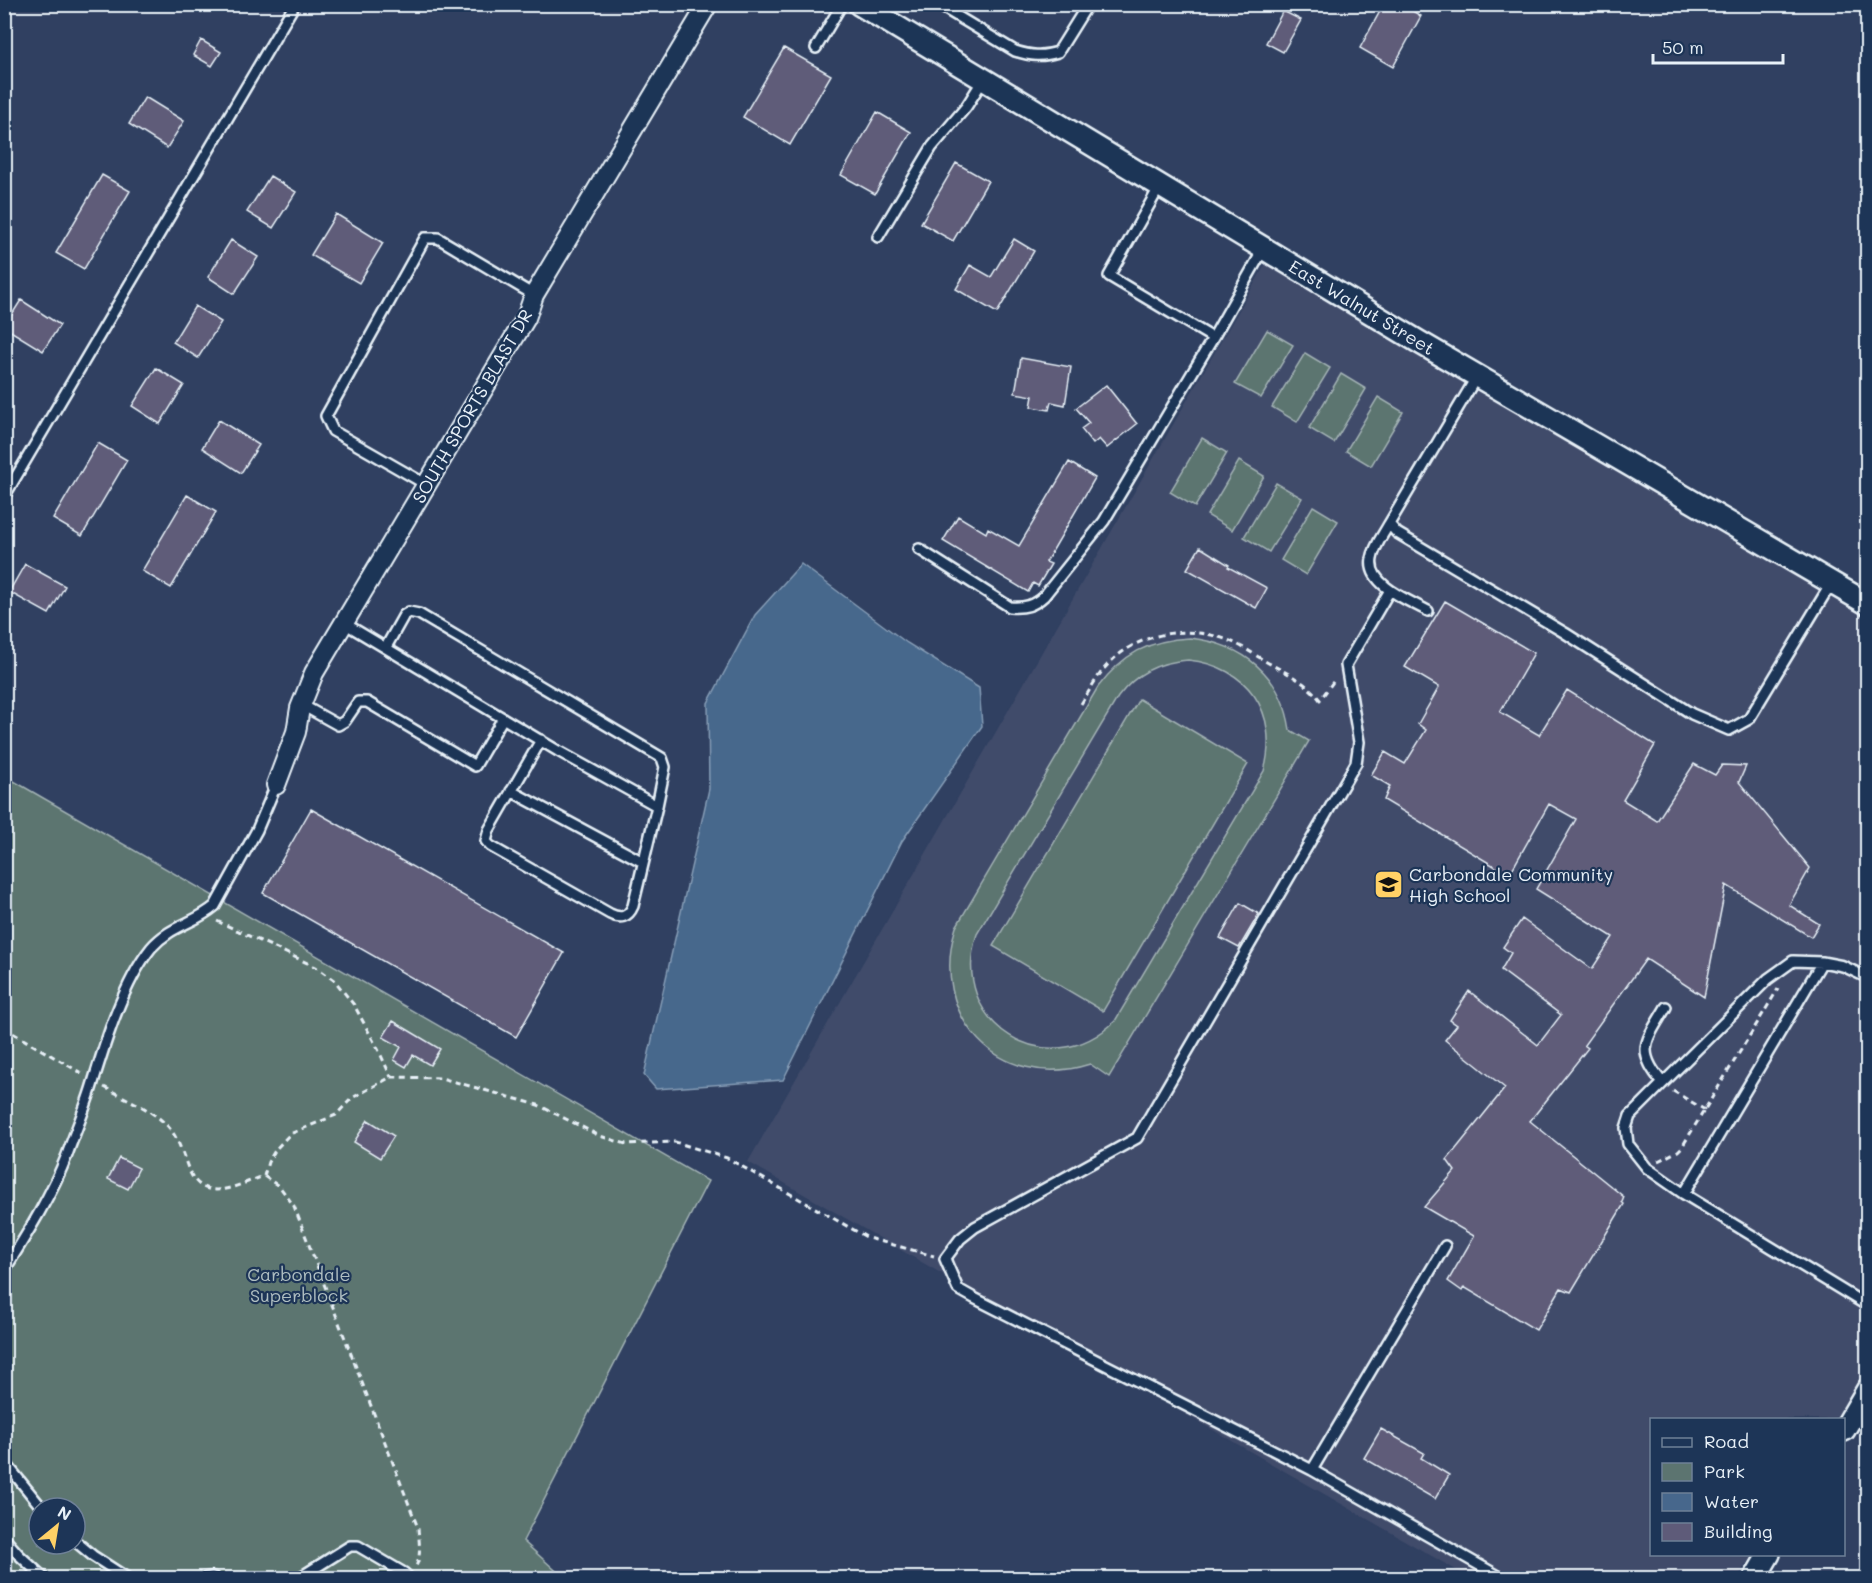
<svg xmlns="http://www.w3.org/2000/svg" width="1872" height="1583" font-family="Mali,sans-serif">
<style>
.built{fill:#414b6b}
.green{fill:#5c7470;stroke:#a2b2b4;stroke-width:1.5;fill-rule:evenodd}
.water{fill:#47678c;stroke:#879eb7;stroke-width:1.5}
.building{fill:#5e5b79;stroke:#e8f1f8;stroke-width:1.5}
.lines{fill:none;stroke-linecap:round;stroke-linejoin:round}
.service-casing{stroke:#e8f1f8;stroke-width:14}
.minor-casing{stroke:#e8f1f8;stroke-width:22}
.tertiary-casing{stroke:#e8f1f8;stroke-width:26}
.path{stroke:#e8f1f8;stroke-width:3;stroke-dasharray:6 4.5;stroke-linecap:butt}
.service{stroke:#1d3557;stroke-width:9}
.minor{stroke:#1d3557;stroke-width:18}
.tertiary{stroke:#1d3557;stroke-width:21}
.labels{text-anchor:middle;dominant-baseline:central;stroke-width:4.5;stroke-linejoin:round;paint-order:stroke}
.street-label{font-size:18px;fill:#e8f1f8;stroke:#1d3557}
.poi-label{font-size:18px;fill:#e8f1f8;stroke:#1d3557;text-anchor:start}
.park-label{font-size:18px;fill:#b0bfc2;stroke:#1d3557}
</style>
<rect width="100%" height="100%" fill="#304061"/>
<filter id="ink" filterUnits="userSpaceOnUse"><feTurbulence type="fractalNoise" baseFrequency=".0167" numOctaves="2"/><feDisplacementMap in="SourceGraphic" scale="12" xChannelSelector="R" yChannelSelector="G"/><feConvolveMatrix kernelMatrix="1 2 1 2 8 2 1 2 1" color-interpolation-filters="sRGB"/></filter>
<g filter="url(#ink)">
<!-- built -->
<path class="built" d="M1272,253L1867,606V1368L1835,1419L1652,1420V1554L1752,1555L1737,1578H1470L748,1162Z"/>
<!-- green -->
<path class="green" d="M1267,330L1293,345L1261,398L1235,384Z
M1305,353L1330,368L1297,422L1272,407Z
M1341,374L1366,389L1334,443L1309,428Z
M1378,397L1403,412L1371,466L1346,451Z
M1202,438L1227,453L1195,507L1170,492Z
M1239,461L1264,476L1232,530L1207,515Z
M1276,483L1302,498L1269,552L1244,537Z
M1313,506L1338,521L1306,575L1281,560Z
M1190,638C1243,644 1282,675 1290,730L1309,741L1109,1077L1090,1064C999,1093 928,1016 956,927L1098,687C1123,654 1148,640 1190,638ZM1188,660C1248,666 1280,713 1264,771L1115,1021C1048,1087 947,1023 977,934L1118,697C1136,673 1158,662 1188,660Z
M1139,699L1248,764L1103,1011L993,946Z
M5,776L708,1181L523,1541L564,1578H5ZM39,1508H75V1544H39Z"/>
<!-- water -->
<path class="water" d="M801,564L907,643L979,688L982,726L902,841L783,1080L656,1089L644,1075L709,789L708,703L755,615Z"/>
<!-- building -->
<path class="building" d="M1384,4H1401L1421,16L1393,67L1360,48Z
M1283,11L1301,20L1283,52L1266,43Z
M201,40L221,52L212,66L193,55Z
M784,48L831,75L790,145L743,117Z
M145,97L184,121L167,148L129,124Z
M877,112L911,132L875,194L841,175Z
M956,163L988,181L953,241L921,223Z
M102,175L130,191L84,269L56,253Z
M270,176L296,192L273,228L247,212Z
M336,214L383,243L359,283L311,255Z
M1014,239L1034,251L997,313L956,289L970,265L991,277Z
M231,240L258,257L234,294L208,277Z
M21,300L60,325L43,351L4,327Z
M195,306L221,322L198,358L173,342Z
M1021,358L1071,367L1065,405L1051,402L1049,410L1031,407L1033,396L1015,393Z
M156,368L184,385L160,424L132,406Z
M1106,385L1137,424L1107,448L1099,439L1093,444L1081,429L1089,423L1076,408Z
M219,420L259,445L241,473L202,448Z
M98,443L127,460L82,536L53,519Z
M1069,462L1095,478L1046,562L1051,564L1038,586L1033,583L1028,592L943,541L958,516L986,533L988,528L1019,546Z
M187,495L216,512L171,588L142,571Z
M1200,547L1229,565L1228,567L1267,588L1256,608L1187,569Z
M25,564L65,586L49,614L9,592Z
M1445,601L1534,653L1500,712L1539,735L1567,690L1655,745L1623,800L1657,821L1694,764L1715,775L1722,765L1746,766L1739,782L1810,868L1789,905L1819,924L1811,937L1726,885L1704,997L1646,959L1584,1045L1588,1048L1530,1121L1624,1197L1622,1202L1624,1204L1571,1292L1561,1288L1536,1330L1464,1287L1462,1291L1448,1281L1474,1236L1424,1207L1455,1171L1447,1160L1505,1088L1445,1040L1457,1025L1450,1020L1469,991L1538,1045L1561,1015L1501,970L1511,953L1503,947L1522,919L1592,969L1613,937L1536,889L1576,819L1549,804L1509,875L1384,800L1390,786L1371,775L1385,752L1405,764L1426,730L1418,724L1439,687L1405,667Z
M311,809L564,953L516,1037L263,893Z
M1240,903L1259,914L1239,948L1220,938Z
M393,1021L440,1049L430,1065L413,1055L406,1067L394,1060L401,1047L383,1037Z
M368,1120L394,1136L380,1158L354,1142Z
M119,1158L139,1168L128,1189L108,1179Z
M1381,1429L1424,1453L1421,1458L1449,1475L1435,1499L1364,1458Z"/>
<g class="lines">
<defs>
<path id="service" d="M937,4L1015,51C1031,56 1042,57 1058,52L1088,4
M816,48L842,4
M1160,186L1109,276L1213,338L1264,248
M878,237L932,147L966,107L983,80
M1477,376L1389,524L1397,533L1565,633L1692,714L1729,730L1749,719L1832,582
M427,485L333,431L326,416L425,238H438L534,295
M4,497L295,4
M1389,524C1383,535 1374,546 1372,559C1367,585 1410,601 1428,611
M919,549L1010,607C1025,608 1033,606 1044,596L1104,521L1213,338
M344,623L558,751L657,806L633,906C628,918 620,919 610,914L490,846L486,841L489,830L541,740
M386,647L404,615L409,612L419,614L662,758L665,767L657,806
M302,705L338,725L345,721L358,702H367L475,766L503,718
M511,791L643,862
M1868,978L1843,966L1822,962L1793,961L1768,979L1660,1086L1630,1116L1626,1128L1628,1144L1647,1168L1684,1194L1868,1306
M1663,1083C1634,1050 1647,1040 1666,1007
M1684,1194L1822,962
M1445,1246L1312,1470L1502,1578
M4,1271C27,1234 51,1196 67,1155C75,1132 85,1109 92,1086C105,1043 123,983 151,948C171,925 194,924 215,906L257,830L276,785
M4,1461L42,1508
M1312,1470L974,1298L958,1289L945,1259L960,1239L975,1227L1137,1138L1356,763L1359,742L1346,665L1390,590
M4,1538L19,1555L44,1578
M75,1541L93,1556L127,1578
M205,1578L212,1577L215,1578
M299,1578L350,1546H358L404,1573L409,1578"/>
<path id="minor" d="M276,785L296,732L300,708L314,673L526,318L534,295L708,4"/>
<path id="tertiary" d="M859,4L1419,342L1868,604
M1844,1430L1868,1389
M1755,1578L1769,1554"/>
</defs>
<!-- service casing -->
<use href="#service" class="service-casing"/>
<!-- minor casing -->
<use href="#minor" class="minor-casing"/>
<!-- tertiary casing -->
<use href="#tertiary" class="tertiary-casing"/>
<!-- path -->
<path class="path" d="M1081,704C1088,693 1095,680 1103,670C1133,634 1182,624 1225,639C1239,644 1252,653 1265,661C1286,673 1306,681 1320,700L1335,679
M217,921L316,967L335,981L354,1005L379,1051L391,1077
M4,1028L83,1074
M104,1087C126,1099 155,1110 171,1130C179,1141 183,1155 188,1168C203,1206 236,1185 264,1176
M1673,1091L1705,1110
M1658,1161L1678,1151L1682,1147L1778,989
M264,1176L268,1162L276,1149L290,1134L336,1115L352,1098L391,1077L441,1078L538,1105L600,1136L626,1144L675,1142L727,1158L868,1238L934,1256
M264,1176L280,1187L294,1206L418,1528C419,1541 422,1557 415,1568"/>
<!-- service -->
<use href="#service" class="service"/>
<!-- minor -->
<use href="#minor" class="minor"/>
<!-- tertiary -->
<use href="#tertiary" class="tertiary"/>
</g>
</g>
<!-- icons -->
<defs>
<symbol id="school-square" viewBox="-11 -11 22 22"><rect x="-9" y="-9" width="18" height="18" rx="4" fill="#ffd166" stroke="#1d3557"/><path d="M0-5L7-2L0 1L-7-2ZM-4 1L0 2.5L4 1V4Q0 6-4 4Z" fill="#111"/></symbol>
</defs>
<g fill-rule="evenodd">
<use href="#school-square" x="1372" y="868" width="33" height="33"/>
</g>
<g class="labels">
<!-- street labels -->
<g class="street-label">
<text transform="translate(1362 307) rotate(31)">East Walnut Street</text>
<text transform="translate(472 406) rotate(-60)">SOUTH SPORTS BLAST DR</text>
</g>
<!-- poi labels -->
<g class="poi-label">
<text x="1409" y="874">Carbondale Community<tspan x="1409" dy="21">High School</tspan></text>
</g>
<!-- park labels -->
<g class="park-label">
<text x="299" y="1274">Carbondale<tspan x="299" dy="21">Superblock</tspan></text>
</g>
</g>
<!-- margin -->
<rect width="1872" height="1583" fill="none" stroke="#1d3557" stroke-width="24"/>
<rect x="12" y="12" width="1848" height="1559" fill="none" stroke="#e8f1f8" stroke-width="2" filter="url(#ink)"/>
<!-- legend -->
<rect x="1650" y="1418" width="195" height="138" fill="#1d3557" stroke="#6e8097" stroke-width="1.5"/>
<rect x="1662" y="1438" width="30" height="9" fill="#1d3557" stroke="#6e8097" stroke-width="1.5"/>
<text x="1704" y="1448" font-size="18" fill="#e8f1f8">Road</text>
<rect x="1662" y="1463" width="30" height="18" fill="#5c7470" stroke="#6e8097" stroke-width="1.5"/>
<text x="1704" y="1478" font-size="18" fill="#e8f1f8">Park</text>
<rect x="1662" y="1493" width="30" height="18" fill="#47678c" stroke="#6e8097" stroke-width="1.5"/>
<text x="1704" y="1508" font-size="18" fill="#e8f1f8">Water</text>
<rect x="1662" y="1523" width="30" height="18" fill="#5e5b79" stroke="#6e8097" stroke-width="1.5"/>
<text x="1704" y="1538" font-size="18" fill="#e8f1f8">Building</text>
<!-- north arrow -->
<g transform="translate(57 1526) rotate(30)"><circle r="28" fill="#1d3557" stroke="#6e8097" stroke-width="1.5"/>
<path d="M0-4.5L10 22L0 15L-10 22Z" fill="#ffd166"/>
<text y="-9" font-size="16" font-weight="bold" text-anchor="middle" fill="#e8f1f8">N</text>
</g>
<!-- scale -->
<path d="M1653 54v9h130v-9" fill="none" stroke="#e8f1f8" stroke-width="3"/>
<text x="1662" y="54" font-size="18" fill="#e8f1f8" stroke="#1d3557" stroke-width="4.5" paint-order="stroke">50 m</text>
</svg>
